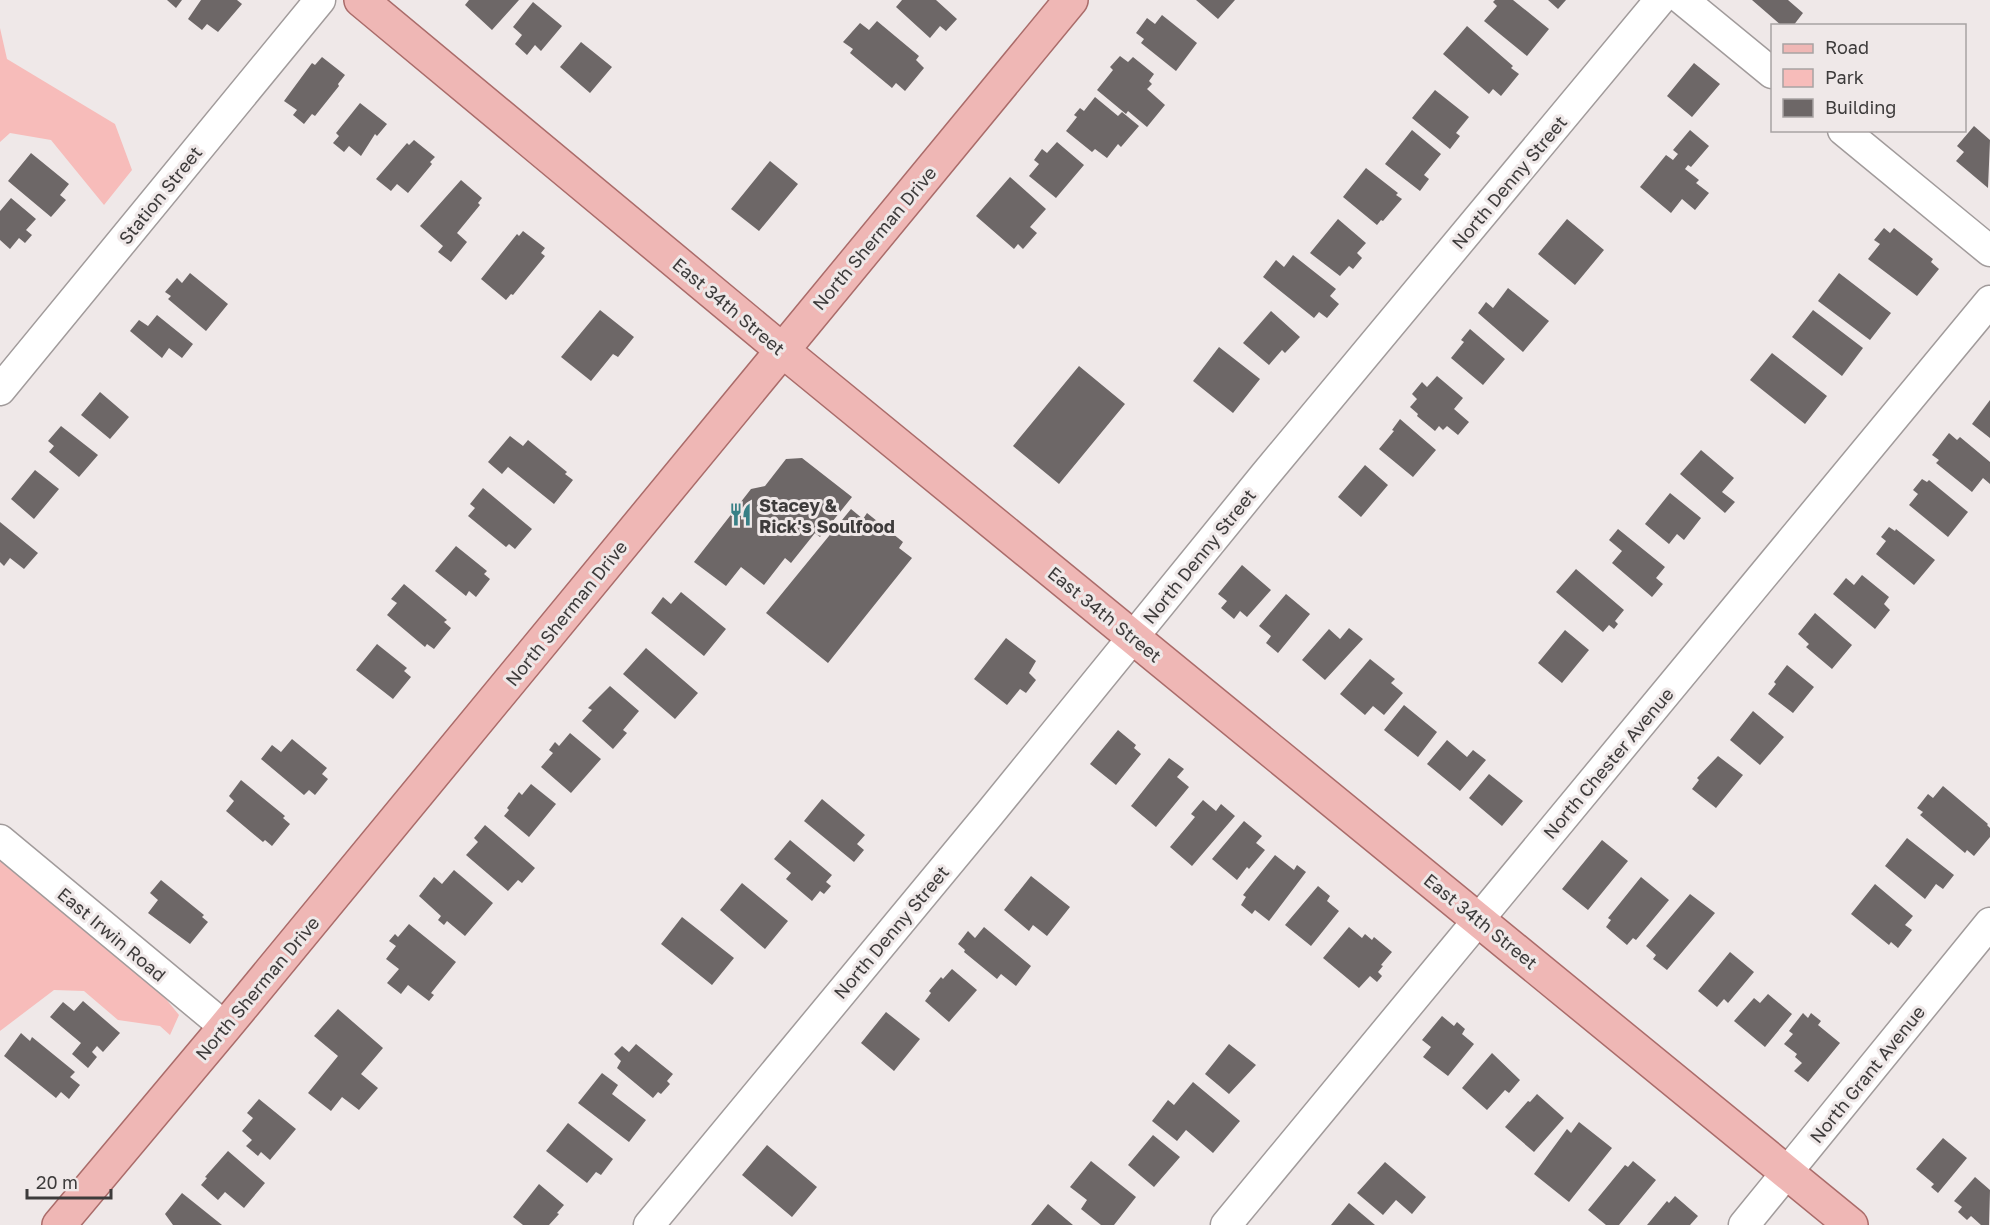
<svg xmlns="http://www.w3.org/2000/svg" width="1990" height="1225" font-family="'Golos Text',sans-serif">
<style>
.green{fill:#f7bcba}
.building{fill:#6d6767}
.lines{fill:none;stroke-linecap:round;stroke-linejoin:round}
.minor-casing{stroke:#a19b9b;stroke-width:33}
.major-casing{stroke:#aa6c6a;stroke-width:36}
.minor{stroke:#fff;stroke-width:30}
.major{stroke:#efb7b5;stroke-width:33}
.labels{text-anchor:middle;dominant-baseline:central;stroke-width:6;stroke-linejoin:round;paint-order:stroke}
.street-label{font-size:18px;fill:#3d3b3b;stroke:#efe8e8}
.poi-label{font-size:18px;font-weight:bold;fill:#3d3b3b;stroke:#efe8e8;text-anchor:start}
</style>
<rect width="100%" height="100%" fill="#efe8e8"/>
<!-- green -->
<path class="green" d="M0,28L7,59L115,124L132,170L104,205L51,140L10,133L0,142Z
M0,858L152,982L179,1015L170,1035L160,1026L118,1020L84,991L54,990L0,1031Z"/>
<!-- building -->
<path class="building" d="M167,0H182L176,8Z
M201,0H237L242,4L218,32L207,24L202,30L188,19Z
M469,0H519L492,30L465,5Z
M902,0H936L957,19L946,31L940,26L930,38L896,7Z
M1196,0H1235L1218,19Z
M1495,0H1513L1549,29L1527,56L1484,21L1497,6L1493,2Z
M1548,0H1566L1558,9Z
M1752,0H1788L1803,13L1793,26H1782Z
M533,2L562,26L541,51L535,45L527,55L515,44L522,35L513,27Z
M1162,15L1197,43L1176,71L1141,43L1144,39L1136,33L1147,18L1155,24Z
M877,21L919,56L916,60L924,68L905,91L896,83L892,88L850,53L853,49L843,42L860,23L869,30Z
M1467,26L1513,66L1511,68L1519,74L1501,96L1493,89L1489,94L1443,54Z
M581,42L612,67L590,93L560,67Z
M1120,56L1128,62L1133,57L1154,74L1149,81L1152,84L1147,89L1165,105L1147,127L1128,111L1126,114L1097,90L1113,70L1110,67Z
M322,57L345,75L338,84L339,86L315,116L312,114L304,124L293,115L297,110L284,101L312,63L315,65Z
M1694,63L1720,84L1692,117L1667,96Z
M1435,90L1469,117L1456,133L1460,136L1450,149L1412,118Z
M1095,97L1118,116L1122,112L1139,126L1121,147L1118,144L1107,158L1095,149L1092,152L1066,131L1077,117L1074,115L1080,108L1084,111Z
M360,103L387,124L377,136L375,134L361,156L349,146L344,152L333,143L339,136L336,133Z
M1974,126L1990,140L1988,188L1956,161L1964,152L1957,146Z
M1412,130L1441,154L1424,175L1429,179L1420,191L1385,164Z
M1690,130L1709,146L1691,167L1688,165L1685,169L1699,180L1696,183L1709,193L1695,210L1682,199L1671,213L1640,187L1666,155L1673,160L1678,154L1673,150Z
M414,140L435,157L430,162L432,164L408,193L397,184L391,191L376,179L407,143L409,145Z
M1057,142L1084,165L1056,198L1029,176L1039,164L1034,160L1042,149L1047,153Z
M31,153L69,184L60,195L66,200L51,217L8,181Z
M770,161L798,184L759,231L731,209Z
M1366,168L1398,193L1396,195L1402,199L1383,221L1381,220L1377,225L1343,197Z
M1010,177L1046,209L1030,227L1037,233L1023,249L1018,244L1014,249L976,216Z
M461,180L482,198L478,203L480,205L457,233L467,242L451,262L438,252L443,246L420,226Z
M11,198L36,219L26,230L32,235L25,243L19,238L10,249L0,240V211Z
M1338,219L1366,243L1357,253L1362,258L1353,269L1349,266L1340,276L1310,253Z
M1567,219L1604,250L1575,285L1538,254Z
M1884,228L1890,233L1894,228L1933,259L1931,262L1939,269L1917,296L1868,259L1880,244L1874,240Z
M523,231L545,248L541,253L545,256L513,295L511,294L506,300L481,279L517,234L519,236Z
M1293,255L1336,289L1330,296L1339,304L1327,318L1319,312L1314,318L1263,277L1276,260L1284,267Z
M190,273L228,304L206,331L168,299L171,296L165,292L177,278L182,283Z
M1839,273L1891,313L1870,340L1818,301Z
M1508,288L1549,321L1523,352L1478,313L1486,302L1493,308Z
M600,310L634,337L618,357L613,354L591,381L561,357Z
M1813,310L1863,348L1842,376L1792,337Z
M1271,311L1300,337L1285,353L1282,350L1269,365L1243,343Z
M157,315L193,344L182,358L169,348L162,358L130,331L139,320L148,326Z
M1470,329L1505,359L1483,385L1451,358L1464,342L1461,340Z
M1219,347L1260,379L1233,413L1193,381Z
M1772,353L1827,396L1805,424L1750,380Z
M1079,366L1125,404L1059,484L1013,446Z
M1437,376L1463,398L1454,409L1469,422L1458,435L1447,426L1443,430L1439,426L1435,431L1417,416L1418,414L1410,407L1417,399L1412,394L1422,382L1427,387Z
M100,392L129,417L110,439L81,415Z
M1990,400V438L1972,424Z
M1400,419L1436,450L1413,477L1379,449L1394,431L1392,430Z
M61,426L98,455L79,477L49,452L54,446L48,441Z
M1949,433L1957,440L1960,437L1990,462V484L1983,478L1972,492L1936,463L1939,460L1932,455Z
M510,436L523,446L528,440L567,472L565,474L573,480L554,504L508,467L502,474L488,462Z
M1701,450L1734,478L1722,492L1735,502L1725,513L1680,474Z
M802,458L852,497L820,537L815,533L791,563L785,558L764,585L741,567L726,586L694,562L751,489L765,486L786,459Z
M1365,465L1388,485L1361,517L1338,497Z
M35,470L59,489L34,519L11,499Z
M1922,479L1927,482L1929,480L1968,512L1948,537L1909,505L1918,494L1913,490Z
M483,488L532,529L515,549L509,544L506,547L468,516L475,508L470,504Z
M1670,493L1701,518L1684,540L1677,534L1669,544L1645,524Z
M851,509L863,519L867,513L903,542L899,548L912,558L828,663L766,613Z
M0,522L38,553L24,569L10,558L4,566L0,562Z
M1889,527L1895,531L1896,529L1935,560L1914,585L1876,554L1886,541L1881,537Z
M1618,529L1665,567L1656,578L1663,584L1652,597L1612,563L1622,551L1609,540Z
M456,546L487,571L484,574L490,579L476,597L469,591L466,596L435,571Z
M1242,565L1271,590L1247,617L1240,611L1234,619L1221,608L1227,601L1218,594Z
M1576,569L1624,610L1615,621L1618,624L1614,629L1609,625L1603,632L1556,592Z
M1862,575L1889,597L1884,604L1890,610L1875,629L1833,594L1846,578L1854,585Z
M404,584L447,620L444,622L451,628L434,649L427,644L425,647L387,615L397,603L391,599Z
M681,592L726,629L704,656L651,613L663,597L671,604Z
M1286,594L1310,614L1278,653L1266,643L1271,636L1259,626Z
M1815,613L1852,645L1832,669L1806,647L1809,644L1798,634Z
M1349,628L1363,639L1325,680L1302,660L1329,629L1340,639Z
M1565,630L1589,650L1562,683L1538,663Z
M1006,638L1036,661L1029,673L1036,680L1026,693L1020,689L1007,705L974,679Z
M377,644L407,668L404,671L411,677L393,699L356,670Z
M646,648L698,693L675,719L623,674Z
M1370,659L1395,679L1391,683L1403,693L1384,715L1373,706L1365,715L1340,694Z
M1787,665L1814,687L1793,713L1768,694L1776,684L1774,682Z
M610,686L639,711L623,730L627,733L613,749L582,721L592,710L588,708Z
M1404,705L1437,732L1418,757L1384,730Z
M1753,711L1784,737L1760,765L1730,740Z
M1118,730L1136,745L1134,748L1141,754L1116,785L1090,764Z
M570,733L601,759L571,793L541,767L553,753L549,750L555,742L559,746Z
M292,739L327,768L322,774L328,779L315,795L309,790L304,795L261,759L272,745L281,752Z
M1447,740L1467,757L1473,750L1486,760L1460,791L1427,764Z
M1718,756L1743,775L1716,808L1692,789L1699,780L1697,778Z
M1169,758L1184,769L1177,777L1189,787L1156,827L1131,806Z
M1489,774L1523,801L1502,826L1469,798Z
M241,780L285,816L283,818L290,824L272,846L265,840L263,842L226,811L234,801L229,796Z
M531,784L556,804L529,837L504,816L509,810L507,808L519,792L522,795Z
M1943,786L1988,824L1987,825L1990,828V837L1974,856L1967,850L1965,853L1920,815L1923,812L1917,808L1928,794L1933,798Z
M822,799L865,835L857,844L864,850L854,862L804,821Z
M1203,800L1216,811L1221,804L1235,816L1192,866L1170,847L1195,817L1191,814Z
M1244,821L1262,836L1256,843L1265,850L1249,869L1247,867L1237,880L1212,859Z
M485,825L535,868L522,883L518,880L508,891L466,855L478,842L474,838Z
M1907,838L1954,875L1943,889L1936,884L1925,899L1885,866Z
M790,840L832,875L826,882L831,886L824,894L820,891L812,901L786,879L791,873L774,859Z
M1602,840L1628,861L1588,910L1562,889Z
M1275,855L1294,870L1297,865L1306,872L1269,921L1255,910L1252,914L1241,905L1246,897L1243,895Z
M454,870L493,903L465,936L447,921L444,925L438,920L441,916L419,896L434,877L442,884Z
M1031,876L1070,907L1047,936L1033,925L1029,931L1004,910Z
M1641,877L1669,900L1636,940L1633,938L1627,945L1606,927L1611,920L1608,918Z
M161,880L204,915L202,917L208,922L190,944L148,913L158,900L150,893Z
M742,883L788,921L765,949L720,910Z
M1875,884L1913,916L1905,925L1912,930L1898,948L1891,942L1889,945L1851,914Z
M1318,886L1330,896L1327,901L1339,911L1311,946L1285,925Z
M1690,894L1715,913L1667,970L1653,959L1656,955L1646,946Z
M682,917L734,958L712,985L661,944Z
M409,924L456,962L431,993L434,995L429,1001L408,985L401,994L387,983L399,969L386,959L396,946L389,941L395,934L398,937Z
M984,927L1031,966L1016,986L1001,974L997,979L964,952L965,950L958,944L968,931L975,938Z
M1349,927L1362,938L1365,934L1372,940L1374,937L1392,952L1381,965L1383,966L1378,972L1382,976L1377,982L1370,976L1359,988L1323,958Z
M1730,952L1754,972L1728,1003L1724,999L1717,1007L1698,991Z
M952,969L977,990L949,1022L925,1001L931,993L929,991L941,977L943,979Z
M1768,994L1792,1014L1765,1047L1734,1021L1754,998L1760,1003Z
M83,1001L120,1033L103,1052L97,1046L92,1052L97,1057L88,1068L72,1054L81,1043L50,1017L63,1002L74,1011Z
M338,1009L383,1048L361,1074L378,1088L359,1110L342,1097L331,1111L308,1093L338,1056L314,1036Z
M886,1012L920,1039L894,1071L861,1043Z
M1803,1013L1808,1018L1811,1013L1821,1021L1818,1025L1840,1043L1808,1082L1794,1071L1802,1063L1795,1057L1797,1054L1784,1044L1793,1034L1789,1031Z
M1442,1016L1454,1026L1457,1022L1465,1029L1462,1034L1474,1044L1448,1076L1423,1057L1431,1047L1422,1040Z
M21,1033L30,1041L32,1037L75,1072L70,1077L80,1085L69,1099L61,1092L56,1098L4,1056Z
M636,1044L673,1074L667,1081L670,1084L661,1094L658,1092L653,1098L617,1068L621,1061L614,1054L622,1046L629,1052Z
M1229,1044L1256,1065L1229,1094L1205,1074Z
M1492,1053L1520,1080L1509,1093L1505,1090L1487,1110L1462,1088Z
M602,1073L618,1085L612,1094L646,1120L629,1142L578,1103Z
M1193,1082L1240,1121L1213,1153L1186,1130L1177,1141L1152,1121L1168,1100L1174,1105Z
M1537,1094L1564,1118L1534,1152L1505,1127L1528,1101L1530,1102Z
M259,1099L296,1129L270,1160L261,1152L258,1156L246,1146L252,1140L242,1131L253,1118L247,1113Z
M1579,1122L1612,1148L1569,1202L1534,1174L1567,1129L1571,1133Z
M568,1123L613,1159L601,1175L596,1172L587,1183L546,1151Z
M1153,1135L1180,1157L1154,1187L1128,1165Z
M1943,1138L1967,1158L1938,1193L1931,1187L1934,1184L1916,1169Z
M767,1145L817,1187L792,1217L742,1175Z
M228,1151L265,1183L244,1208L225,1192L218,1200L201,1185L207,1178L205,1177Z
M1091,1161L1136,1197L1114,1225H1101L1081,1209L1087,1200L1070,1187Z
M1633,1161L1656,1180L1619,1225H1606L1588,1210L1625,1165L1628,1167Z
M1385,1162L1426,1197L1412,1214L1396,1200L1383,1215L1357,1193Z
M1975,1177L1990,1190L1989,1225H1981L1971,1216L1967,1220L1958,1212L1962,1207L1954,1201Z
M539,1184L564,1205L557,1213L559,1214L549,1225H523L513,1217Z
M182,1193L222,1225H173L165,1214Z
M1675,1196L1698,1216L1690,1225H1647L1667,1201L1669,1203Z
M1349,1203L1375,1225H1331Z
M1048,1204L1073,1225H1031Z"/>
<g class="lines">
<defs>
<path id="minor" d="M1683,0L1772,73
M1843,130L1990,251
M0,390L320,0
M0,840L225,1027
M649,1225L990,813L1265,475L1660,0
M1226,1225L1990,301
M1744,1225L1990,923"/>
<path id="major" d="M361,0L782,350L1851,1225
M59,1225L225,1027L1071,0"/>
</defs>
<!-- minor casing -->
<use href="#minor" class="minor-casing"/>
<!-- major casing -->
<use href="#major" class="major-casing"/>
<!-- minor -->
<use href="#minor" class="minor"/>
<!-- major -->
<use href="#major" class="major"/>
</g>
<!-- icons -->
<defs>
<symbol id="restaurant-bare" viewBox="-9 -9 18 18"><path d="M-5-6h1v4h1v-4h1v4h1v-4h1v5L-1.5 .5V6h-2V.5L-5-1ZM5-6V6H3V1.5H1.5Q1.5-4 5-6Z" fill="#388086" stroke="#efe8e8" stroke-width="2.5" paint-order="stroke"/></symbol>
</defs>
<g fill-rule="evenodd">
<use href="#restaurant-bare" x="724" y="498" width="33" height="33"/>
</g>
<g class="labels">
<!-- street labels -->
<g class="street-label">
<text transform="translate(1509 182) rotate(-50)">North Denny Street</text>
<text transform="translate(160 195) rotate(-51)">Station Street</text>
<text transform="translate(874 238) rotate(-50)">North Sherman Drive</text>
<text transform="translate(729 306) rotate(40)">East 34th Street</text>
<text transform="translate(1199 556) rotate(-51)">North Denny Street</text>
<text transform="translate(566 613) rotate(-51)">North Sherman Drive</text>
<text transform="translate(1105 614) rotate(39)">East 34th Street</text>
<text transform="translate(1608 763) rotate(-50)">North Chester Avenue</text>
<text transform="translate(1481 921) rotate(39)">East 34th Street</text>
<text transform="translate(891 932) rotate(-50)">North Denny Street</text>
<text transform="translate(112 934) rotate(40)">East Irwin Road</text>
<text transform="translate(257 988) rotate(-50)">North Sherman Drive</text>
<text transform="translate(1867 1074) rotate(-51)">North Grant Avenue</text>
</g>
<!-- poi labels -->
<g class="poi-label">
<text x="759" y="505">Stacey &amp;<tspan x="759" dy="21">Rick's Soulfood</tspan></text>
</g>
</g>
<!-- legend -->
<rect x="1771" y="24" width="195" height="108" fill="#efe8e8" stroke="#a8a3a3" stroke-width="1.5"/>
<rect x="1783" y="44" width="30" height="9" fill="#efb7b5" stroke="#a8a3a3" stroke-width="1.5"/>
<text x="1825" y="54" font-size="18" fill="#3d3b3b">Road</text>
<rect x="1783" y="69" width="30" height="18" fill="#f7bcba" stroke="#a8a3a3" stroke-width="1.5"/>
<text x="1825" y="84" font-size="18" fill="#3d3b3b">Park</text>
<rect x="1783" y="99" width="30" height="18" fill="#6d6767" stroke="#a8a3a3" stroke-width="1.5"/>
<text x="1825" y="114" font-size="18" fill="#3d3b3b">Building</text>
<!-- scale -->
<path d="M27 1189v9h84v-9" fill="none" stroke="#3d3b3b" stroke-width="3"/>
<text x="36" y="1189" font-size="18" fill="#3d3b3b" stroke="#efe8e8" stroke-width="4.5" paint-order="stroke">20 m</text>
</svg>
